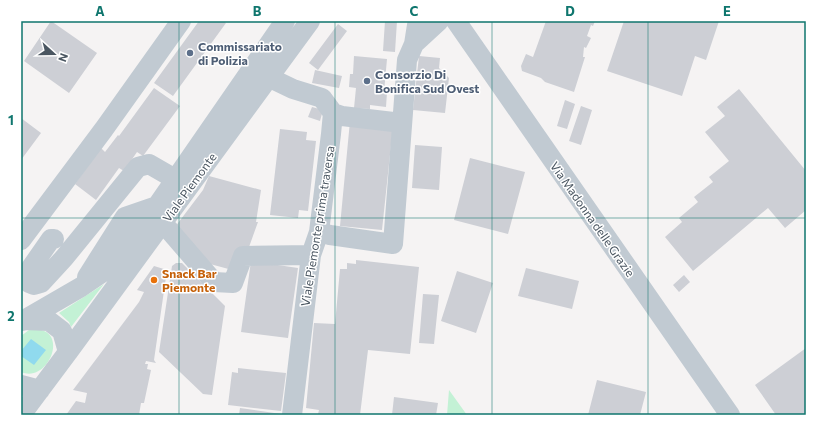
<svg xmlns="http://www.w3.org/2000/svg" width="827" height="436" font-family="Commissioner,sans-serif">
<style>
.green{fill:#c3f1d5}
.water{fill:#90daee}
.building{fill:#cdcfd5}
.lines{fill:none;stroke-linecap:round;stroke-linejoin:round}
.minor{stroke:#c1cad2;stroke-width:20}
.grid{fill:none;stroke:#0f766e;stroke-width:1;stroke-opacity:0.55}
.service-dot{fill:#5c6f8a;stroke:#fff;stroke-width:1.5}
.food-dot{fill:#e8710a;stroke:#fff;stroke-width:1.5}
.labels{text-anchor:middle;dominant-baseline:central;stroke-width:3;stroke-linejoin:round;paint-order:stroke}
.service-label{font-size:12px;font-weight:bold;fill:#4e5e75;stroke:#fff;text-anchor:start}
.street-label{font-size:12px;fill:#4a5661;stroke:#fff}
.food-label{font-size:12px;font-weight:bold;fill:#c56008;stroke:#fff;text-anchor:start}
.neatline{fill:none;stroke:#0f766e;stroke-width:1.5}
.grid-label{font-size:13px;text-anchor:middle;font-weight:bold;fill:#0f766e}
</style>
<rect width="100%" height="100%" fill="#f5f3f3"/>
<!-- green -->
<path class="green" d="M104,284L71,327L69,322L59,313Z
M29,330C33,330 38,329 41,330C67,336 47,383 21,372V336Z
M449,390L467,415H447Z"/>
<!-- water -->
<path class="water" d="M31,339L46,350L34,365L21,356V351Z"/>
<!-- building -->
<path class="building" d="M51,21L97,53L69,93L24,61Z
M199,21H223L226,23L173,96L154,83Z
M385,21H397L395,52L383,51Z
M546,21H595L593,26L591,25L587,36L591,38L586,48L584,47L583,57H585L574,92L545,82L541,78L522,71L521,66L526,54L533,57Z
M624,21H719L706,60L695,56L682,96L607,71Z
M338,24L347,31L318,70L309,63Z
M354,56L387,59L384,92H387L386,107L370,105V109L354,108L356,88L349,87L350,74H353Z
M419,56L440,58L439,68L449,78L445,113L413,110Z
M315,70L342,76L339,88L312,83Z
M154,88L180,106L143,156L137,152L124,171L119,168L96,200L75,184L101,148L105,152L118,135L119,136Z
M739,89L806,171V210L785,228L768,208L693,271L665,237L682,222L679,218L698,202L694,197L713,182L709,177L729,161L705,132L725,116L717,107Z
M565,100L575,104L567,129L557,126Z
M581,106L592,110L581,145L569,141Z
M312,107L323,110L320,121L308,117Z
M21,118L41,133L21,160Z
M350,121L393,126L382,230L340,226Z
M280,129L307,132L306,140L316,141L308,211L299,210L298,218L270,215Z
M415,145L442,147L439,190L412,188Z
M470,158L525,172L508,234L454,220Z
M209,176L261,190L256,222H258L249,247L236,271L210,264L175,227L203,190Z
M356,260L419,267L410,354L368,350L360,415L318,414L319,410L306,408L314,323L335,324L340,269H347V263L356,264Z
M251,261L298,268L288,338L241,332Z
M176,263H182L225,306L212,395L203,394L159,352L172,266Z
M154,266L167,270L154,360L156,363L146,361L145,364H148L147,369L151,370L144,403H141L139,415H66L76,401L85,403L87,393L73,390L139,302L144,292L137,290Z
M526,268L579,281L572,309L518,296Z
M457,271L493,283L476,333L441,321Z
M684,275L690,282L679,292L673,285Z
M423,294L439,295L434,344L419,343Z
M806,348V415H776L755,385Z
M238,368L286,373L281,411L228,405L232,372L238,373Z
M597,380L646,392L640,415H588Z
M394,397L438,403L436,415H392Z
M240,408L281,414V415H239Z"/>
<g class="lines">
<!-- minor -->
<path class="minor" d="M456,21L730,415
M414,44L439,21
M268,77L293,89L322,98L333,113L331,134L319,232L311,255L292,415
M333,113L342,116L402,123
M163,223L214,282L233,283L243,256L311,255
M319,232L330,235L393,244L407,60L414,44L417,25L421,21
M54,239H51L28,272L26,280L29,283L34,285L41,283L64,258L138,167L149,164L175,179
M21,240L104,129L181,21
M87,277L125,217L157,206
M21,320H24L81,287L106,270L157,206L285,21
M68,352L310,21
M21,385L40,390
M21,415L68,352L62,331L49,321L24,320L23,321"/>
</g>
<!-- grid -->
<path class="grid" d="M179,21V415M335,21V415M492,21V415M648,21V415M21,218H806"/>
<!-- markers -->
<g class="service-dot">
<circle cx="190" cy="53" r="4"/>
<circle cx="367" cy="81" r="4"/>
</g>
<circle class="food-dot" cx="154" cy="280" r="4"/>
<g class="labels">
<!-- service labels -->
<g class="service-label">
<text x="198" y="46">Commissariato<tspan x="198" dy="14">di Polizia</tspan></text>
<text x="375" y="74">Consorzio Di<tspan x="375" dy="14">Bonifica Sud Ovest</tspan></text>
</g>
<!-- street labels -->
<g class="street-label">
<text transform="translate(189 187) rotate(-54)">Viale Piemonte</text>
<text transform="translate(593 219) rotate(55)">Via Madonna delle Grazie</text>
<text transform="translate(317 226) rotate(-81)">Viale Piemonte prima traversa</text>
</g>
<!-- food labels -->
<g class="food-label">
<text x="162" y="273">Snack Bar<tspan x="162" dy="14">Piemonte</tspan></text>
</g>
</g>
<!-- border -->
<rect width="827" height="436" fill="none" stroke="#ffffff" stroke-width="44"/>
<!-- north arrow -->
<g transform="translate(54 54) rotate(111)" stroke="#ffffff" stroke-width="3" paint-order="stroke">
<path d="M0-3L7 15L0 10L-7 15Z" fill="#4a5661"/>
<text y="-6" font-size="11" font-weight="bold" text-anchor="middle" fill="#4a5661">N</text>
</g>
<rect x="22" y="22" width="783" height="392" class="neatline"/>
<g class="grid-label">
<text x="100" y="16">A</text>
<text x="257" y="16">B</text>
<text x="414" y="16">C</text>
<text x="570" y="16">D</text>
<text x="727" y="16">E</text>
<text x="11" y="125">1</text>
<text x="11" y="321">2</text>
</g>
</svg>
